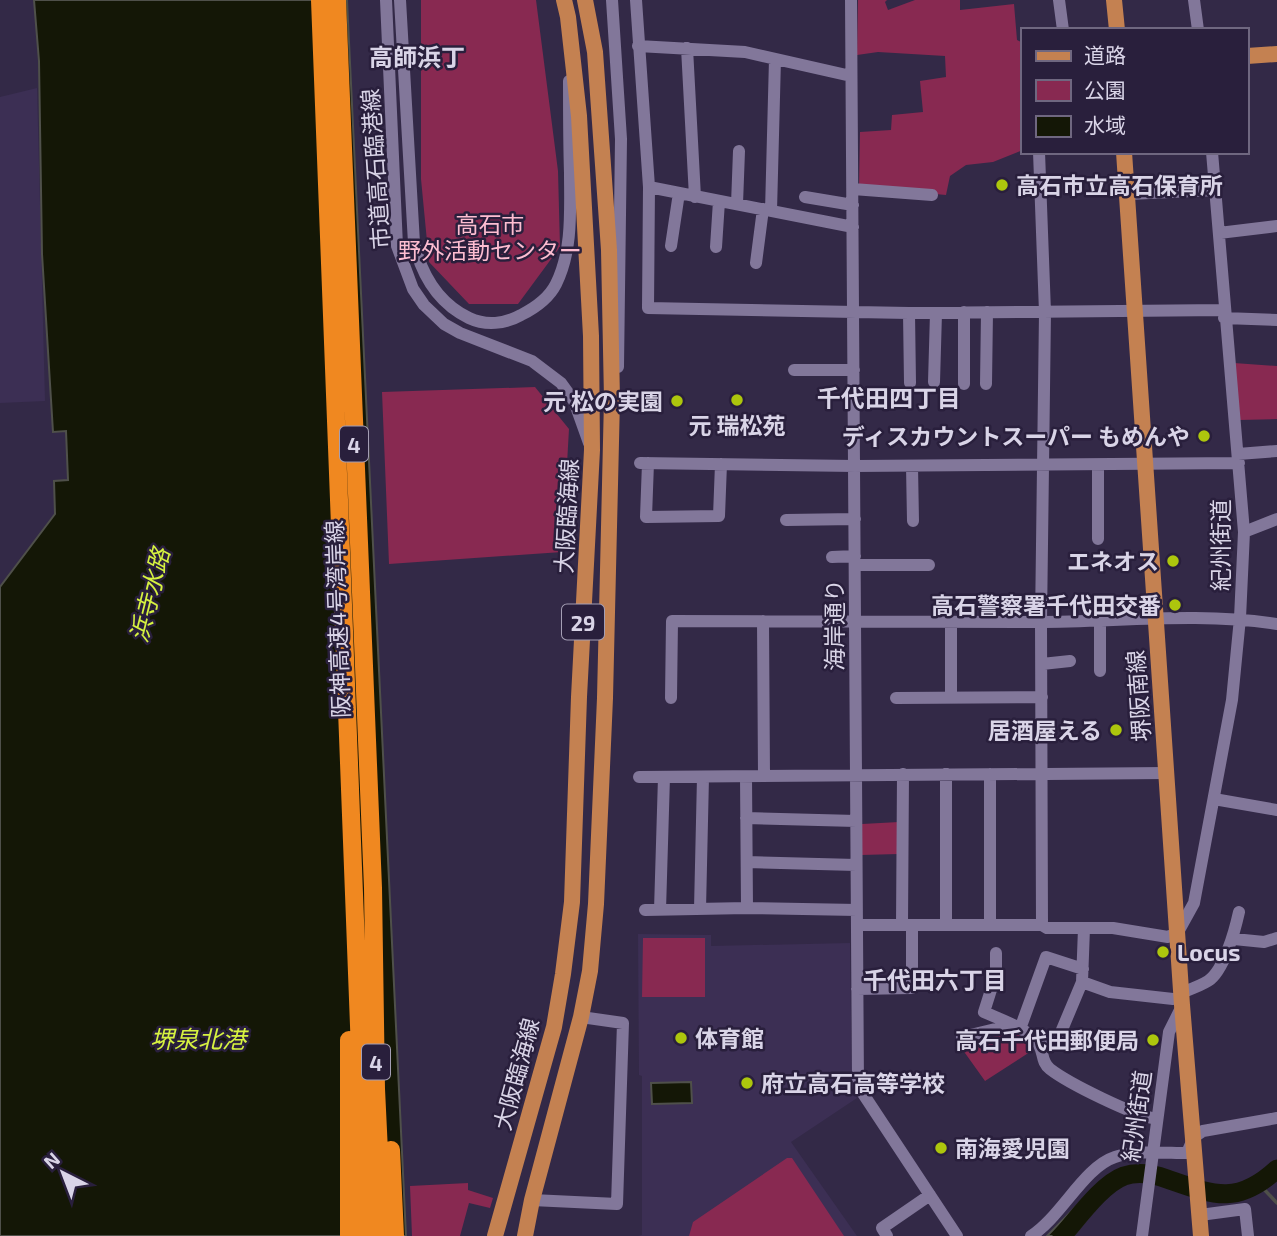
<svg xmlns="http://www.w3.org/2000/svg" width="1277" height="1236" font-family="'Exo 2','Noto Sans JP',sans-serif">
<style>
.built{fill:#3c2f54}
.green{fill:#882951}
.water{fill:#141706;stroke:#4f504a;stroke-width:2}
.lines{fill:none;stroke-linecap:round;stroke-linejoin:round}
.stream{stroke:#4f504a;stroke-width:3.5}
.river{stroke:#141706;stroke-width:19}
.minor{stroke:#82779a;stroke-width:12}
.major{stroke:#c48151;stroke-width:16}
.highway{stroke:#f08820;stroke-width:18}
.poi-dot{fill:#adc60d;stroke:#291f3c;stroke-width:2.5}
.labels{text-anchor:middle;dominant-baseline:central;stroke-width:5;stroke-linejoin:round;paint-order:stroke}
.shield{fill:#291f3c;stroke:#a49eb4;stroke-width:2}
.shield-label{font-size:21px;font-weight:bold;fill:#d9d4e7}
.street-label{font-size:23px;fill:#d9d4e7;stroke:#291f3c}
.poi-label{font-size:23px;font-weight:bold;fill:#d9d4e7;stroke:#291f3c;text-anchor:end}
.park-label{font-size:23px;fill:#fdbdd1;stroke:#291f3c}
.neighbourhood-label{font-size:24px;font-weight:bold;fill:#d9d4e7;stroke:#291f3c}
.water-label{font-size:24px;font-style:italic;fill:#d7f340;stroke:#291f3c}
</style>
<rect width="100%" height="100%" fill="#332947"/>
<!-- built -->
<path class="built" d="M37,88L45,401L0,403V97Z
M638,934L711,935V946L850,943L852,1090L857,1098L791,1142L857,1236H638L642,1235V1076L639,1075Z"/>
<!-- green -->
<path class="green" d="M421,0H536L558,171L560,247L518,304H469L429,262L421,179Z
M858,0H887L885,2L888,10L915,0H960V10L1014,4L1017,40L1023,43V150L993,162L966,165L950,176L946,195L859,187L860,132L891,130L892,115L923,112L920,81L946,77L945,56L878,52L857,55Z
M1234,363L1277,366V419L1239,420Z
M535,387L569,429L562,552L389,564L382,392Z
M899,822V854L861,855L862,824Z
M643,938H705V997H642Z
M1010,1032C1019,1033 1030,1042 1033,1050L985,1081L960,1046Z
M787,1158H792L844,1236H689L693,1222Z
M468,1183V1190L493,1198L490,1208L469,1203L460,1236H412L410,1186Z"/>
<!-- water -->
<path class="water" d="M34,0H347L406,1236H0V587L55,514L54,481L68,480L66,431L53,432L42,254L39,61Z
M691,1082L692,1103L652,1104L651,1083Z
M1097,1185L1113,1188L1073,1236H1047Z"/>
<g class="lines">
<!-- stream -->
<path class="stream" d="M1260,1185L1277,1203"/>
<!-- river -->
<path class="river" d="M1062,1236C1078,1218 1102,1184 1124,1176C1139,1171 1153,1174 1167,1179C1213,1195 1237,1206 1277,1169"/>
<!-- minor -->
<path class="minor" d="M386,0L397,246L413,289L424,305L444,324L460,333L532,361L561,383L574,401L589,443
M400,0L414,243C422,276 438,303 469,318C486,326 505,324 521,315C535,308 549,298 556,284C573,250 570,209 570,173C569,142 569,112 569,81
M612,0L621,139L618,367
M636,0L649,187L648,308L909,313L1224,310
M851,0L858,1086L957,1236
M1059,0L1063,30
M1194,0L1198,30
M638,46L745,52L851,76
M687,48L695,197
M1039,152L1045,312L1041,622L1042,925
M649,187L853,227
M853,189L932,195
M1128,194L1216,190
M805,197L853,205
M737,204L739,151
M771,211L775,59
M1219,233L1277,226
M671,246L679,193
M716,247L719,201
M756,263L763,209
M909,313L910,383
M1224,318L1277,320
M794,370H854
M934,382L936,313
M964,384V312
M986,384L987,312
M1238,454L1277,451
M640,463L855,466L1239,463
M648,463L646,517L719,516L721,464
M912,466L913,521
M786,520L855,519
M1244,532L1277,519
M1098,539V465
M832,557L855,556
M855,565H929
M1100,620V671
M763,621L764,776
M1042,664L1070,661
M951,697V621
M671,698L672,621C794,621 916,622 1038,622C1118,622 1198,612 1277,624
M896,698L1042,697
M990,774V925
M639,777L1166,773
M746,777L747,908
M1214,799L1277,810
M746,818L856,821
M747,862L856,865
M700,909L703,777
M645,910L747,908L857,910
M660,910L664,777
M857,925H1042L1047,928H1113L1168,937L1178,932L1194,903L1232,700L1240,618L1244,532L1212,152
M902,925L903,774
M946,925V774
M1234,939L1264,942L1277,938
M996,953V974L984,1012C999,1019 1032,1030 1039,1045C1044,1053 1041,1062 1050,1069C1068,1083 1134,1116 1157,1119
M1082,982L1110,992L1173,999
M857,989L912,988V925
M1183,992C1191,989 1200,986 1208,981C1224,971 1235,930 1239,912
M1020,1029L1046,957L1083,969
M962,1037L1012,1025
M1040,1047L1056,1044L1082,982L1084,928
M532,1200L617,1204L623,1023L581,1017
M1200,1215L1245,1209L1248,1236
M887,1236L882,1228L930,1195
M1031,1236C1061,1217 1084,1167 1115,1157C1136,1150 1165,1153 1187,1153L1194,1137L1203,1131L1277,1118
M1142,1236L1169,1032L1182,1006"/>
<!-- major -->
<path class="major" d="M1114,0L1117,30
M1247,56L1277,54
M1124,152L1182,1005L1201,1236
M495,1236L554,1027L563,974L572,902L579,697L592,450L591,336L579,116L568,17L564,0
M525,1236L532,1200L581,1017L590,971L596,904L605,698L612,399L609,250L595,52L585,0"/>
<!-- highway -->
<path class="highway" d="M320,0L367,1236
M337,0L373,888L376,1089L383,1236
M349,1040V1236
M391,1150L395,1236"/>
</g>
<!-- markers -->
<g class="poi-dot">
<circle cx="1002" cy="185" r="7"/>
<circle cx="737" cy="400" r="7"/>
<circle cx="677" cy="401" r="7"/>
<circle cx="1204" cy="436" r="7"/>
<circle cx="1173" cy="561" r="7"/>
<circle cx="1175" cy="605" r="7"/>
<circle cx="1116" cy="730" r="7"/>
<circle cx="1163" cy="952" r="7"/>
<circle cx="681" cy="1038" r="7"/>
<circle cx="1153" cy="1040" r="7"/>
<circle cx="747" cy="1083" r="7"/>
<circle cx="941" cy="1148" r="7"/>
</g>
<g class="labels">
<!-- shield labels -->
<g class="shield">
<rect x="340" y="426.5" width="28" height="35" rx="5"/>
<rect x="562" y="604.5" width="42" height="35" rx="5"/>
<rect x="362" y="1044.5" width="28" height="35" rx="5"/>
</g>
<g class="shield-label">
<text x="354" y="444">4</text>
<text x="583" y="622">29</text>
<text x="376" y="1062">4</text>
</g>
<!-- street labels -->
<g class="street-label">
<text transform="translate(375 169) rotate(-94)">市道高石臨港線</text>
<text transform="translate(566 516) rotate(-87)">大阪臨海線</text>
<text transform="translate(1220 545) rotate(-90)">紀州街道</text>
<text transform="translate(337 619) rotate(-92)">阪神高速4号湾岸線</text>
<text transform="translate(834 625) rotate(-90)">海岸通り</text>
<text transform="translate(1138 696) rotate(-94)">堺阪南線</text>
<text transform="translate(516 1074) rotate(-75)">大阪臨海線</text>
<text transform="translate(1136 1116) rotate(-82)">紀州街道</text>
</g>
<!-- poi labels -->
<g class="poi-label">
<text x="1016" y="185" text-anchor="start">高石市立高石保育所</text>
<text x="663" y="401">元 松の実園</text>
<text x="737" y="425" text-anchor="middle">元 瑞松苑</text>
<text x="1190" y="436">ディスカウントスーパー もめんや</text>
<text x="1159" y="561">エネオス</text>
<text x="1161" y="605">高石警察署千代田交番</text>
<text x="1102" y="730">居酒屋える</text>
<text x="1177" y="952" text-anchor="start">Locus</text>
<text x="695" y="1038" text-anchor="start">体育館</text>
<text x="1139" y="1040">高石千代田郵便局</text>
<text x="761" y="1083" text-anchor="start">府立高石高等学校</text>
<text x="955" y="1148" text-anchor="start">南海愛児園</text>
</g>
<!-- park labels -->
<g class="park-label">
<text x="490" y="224">高石市<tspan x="490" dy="26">野外活動センター</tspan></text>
</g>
<!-- neighbourhood labels -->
<g class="neighbourhood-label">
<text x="417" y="56">高師浜丁</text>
<text x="889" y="397">千代田四丁目</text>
<text x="935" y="979">千代田六丁目</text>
</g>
<!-- water labels -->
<g class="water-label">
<text transform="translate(149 595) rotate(-76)">浜寺水路</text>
<text x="198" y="1038">堺泉北港</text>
</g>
</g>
<!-- legend -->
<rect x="1021" y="28" width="228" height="126" fill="#291f3c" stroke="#6f6780" stroke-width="2"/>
<rect x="1036" y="51" width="35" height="10" fill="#c48151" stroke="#6f6780" stroke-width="2"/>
<text x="1084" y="63" font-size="21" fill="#d9d4e7">道路</text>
<rect x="1036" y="80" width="35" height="21" fill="#882951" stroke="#6f6780" stroke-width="2"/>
<text x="1084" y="98" font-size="21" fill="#d9d4e7">公園</text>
<rect x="1036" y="116" width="35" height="21" fill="#141706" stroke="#6f6780" stroke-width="2"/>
<text x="1084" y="133" font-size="21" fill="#d9d4e7">水域</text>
<!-- north arrow -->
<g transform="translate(63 1173) rotate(318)" stroke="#291f3c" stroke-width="5" paint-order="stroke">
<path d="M0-5L12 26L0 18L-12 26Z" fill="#d9d4e7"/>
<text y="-10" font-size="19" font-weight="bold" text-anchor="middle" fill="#d9d4e7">N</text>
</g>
</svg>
